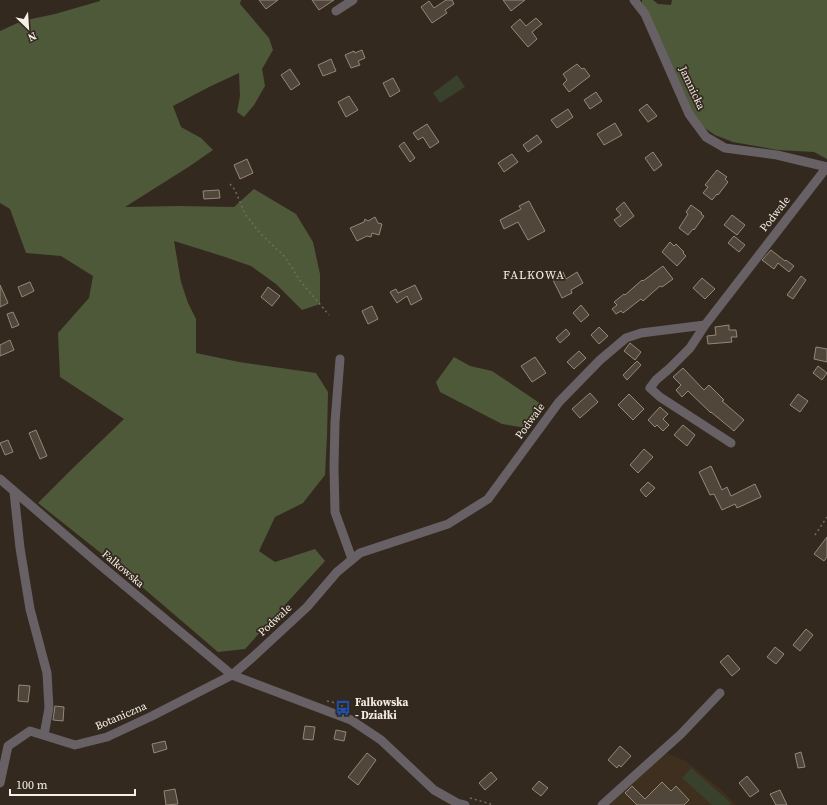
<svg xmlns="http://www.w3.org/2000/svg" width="827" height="805" font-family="'Source Serif 4',serif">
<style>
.built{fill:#3e2f1f}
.green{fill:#39402c}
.forest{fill:#4e593a}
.building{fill:#51463a;stroke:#95887b}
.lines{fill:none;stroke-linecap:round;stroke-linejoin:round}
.path{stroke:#746a60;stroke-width:1.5;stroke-dasharray:2 3;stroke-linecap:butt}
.minor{stroke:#676065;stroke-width:9}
.labels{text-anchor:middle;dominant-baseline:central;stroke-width:3.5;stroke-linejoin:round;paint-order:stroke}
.street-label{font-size:11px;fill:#f6efe8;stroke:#34291e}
.poi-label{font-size:11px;font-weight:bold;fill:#f6efe8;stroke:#34291e;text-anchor:start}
.neighbourhood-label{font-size:12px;letter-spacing:1px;fill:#f6efe8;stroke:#34291e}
</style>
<rect width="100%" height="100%" fill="#34291e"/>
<!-- built -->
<path class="built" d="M667,753L686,761L719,788L736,805H607L614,797Z"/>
<!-- green -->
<path class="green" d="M457,75L465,87L440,103L433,93Z
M691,768L731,803L729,805H712L682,778Z"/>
<!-- forest -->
<path class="forest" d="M100,0H241L240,4L269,38L273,50L262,69L265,86L254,105L244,117L237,112L240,96L239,73L209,87L173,106L181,127L201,138L213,150L190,166L125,207L179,206L234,207L254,189L296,214L313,242L320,274V304L302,310L276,284L251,266L222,256L174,241L181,282L188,303L196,319V353L239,362L316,373L328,392L327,436L325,475L303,503L275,517L259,551L275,562L315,549L325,561L245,649L218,652L121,569L38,503L73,468L124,419L60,377L58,333L89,298L93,276L61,256L26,253L10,209L0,203V31L22,21L55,14L100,1Z
M642,0H653L658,4L671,5L672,0H827V159L814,152L778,150L733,142L715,135L702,126L688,106L642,3Z
M454,357L470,366L492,371L541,404L526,428L502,424L440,392L436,382Z"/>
<!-- building -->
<path class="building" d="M259,0H278L266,9Z
M312,0H334L319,10Z
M446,0H452L454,4L445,10L447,13L432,23L421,7L429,1L434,8Z
M503,0H525L511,11Z
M536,18L542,24L532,32L537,39L528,47L511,27L520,19L526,26Z
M362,50L365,58L358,61L360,65L351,68L345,55L354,51L355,53Z
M331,59L336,71L323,76L318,65Z
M577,64L582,69L584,68L590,76L569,92L563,84L567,80L563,74Z
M290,69L300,84L291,90L281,75Z
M393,78L400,91L390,97L383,83Z
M596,92L602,101L590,109L584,100Z
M349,96L358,110L346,117L338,102Z
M647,104L657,116L648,122L639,110Z
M568,109L573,117L557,128L551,120Z
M615,123L622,135L604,145L597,134Z
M427,124L439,142L430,148L423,137L418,140L413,133Z
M537,135L542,142L528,152L523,145Z
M404,142L415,158L410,162L399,146Z
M653,152L662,165L654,171L645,158Z
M512,154L518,162L504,172L498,163Z
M247,159L253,173L240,179L234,165Z
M717,170L727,177L725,179L728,182L718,195L717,194L712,200L703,193L708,187L705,185Z
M219,190L220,198L204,199L203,191Z
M529,201L545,231L528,240L518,222L504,229L500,220L521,209L519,206Z
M624,202L634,216L620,227L614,220L621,215L616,209Z
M691,205L702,213L701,214L704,216L694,230L693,229L688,235L679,228L688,214L686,212Z
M732,215L745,225L737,235L724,225Z
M375,217L378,223L382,224L379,235L372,233L371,237L367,236L357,241L350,228L364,222L365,219L368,221Z
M734,236L745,245L739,252L728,243Z
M670,242L674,246L676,244L684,252L683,253L686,256L677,266L662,252Z
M771,250L785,261L786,260L794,266L789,272L778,263L774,269L762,260Z
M663,266L673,279L662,287L660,286L643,301L641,299L623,313L621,311L616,314L612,309L617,305L614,302L624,294L625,295L642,280L643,281Z
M563,272L566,279L577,272L583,283L571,290L572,293L562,298L552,278Z
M801,276L806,280L793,299L787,295Z
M702,278L715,289L705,299L693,288Z
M30,282L34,291L22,297L18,287Z
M0,285L8,303L0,307Z
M415,285L422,299L411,305L407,296L397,303L390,292L396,289L398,293Z
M268,287L280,296L272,306L261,297Z
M581,305L589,315L581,322L573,313Z
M372,306L378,319L368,324L362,311Z
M13,312L19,325L12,328L7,314Z
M729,325V330H736L737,337H731L732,342L708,344L707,336L716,335L715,327Z
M599,327L608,336L599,344L591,335Z
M566,329L570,334L560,343L556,338Z
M10,340L14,350L0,356V345Z
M630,343L641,352L635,360L624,351Z
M816,347L827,349V362L814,359Z
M579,351L586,358L574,369L567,362Z
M535,357L546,373L532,382L521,366Z
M637,361L641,365L627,380L623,375Z
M818,366L827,373L822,380L813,373Z
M683,368L704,390L709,385L724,400L722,401L744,420L734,431L711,412V413L688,391L682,397L676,390L681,385L673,377Z
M590,393L598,402L580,418L572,409Z
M629,394L644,409L633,420L618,405Z
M798,394L808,401L800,412L790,405Z
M660,407L668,414L663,419L669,425L663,431L657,425L655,427L648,420Z
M683,425L695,435L687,446L674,435Z
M36,430L47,456L40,459L29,433Z
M8,440L13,452L5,455L0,443Z
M644,449L653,457L638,473L630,465Z
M711,466L722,490L727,487L731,496L755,484L761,497L737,508L735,504L722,510L714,494L710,495L699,472Z
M648,482L655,488L646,497L640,490Z
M827,537V557L824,561L814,554Z
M806,629L813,635L800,651L793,645Z
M775,647L784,654L776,664L767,657Z
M728,655L740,669L732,676L720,662Z
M19,685L30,686L28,702L18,701Z
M55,706L64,707L63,721L53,720Z
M305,726L315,727L313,740L303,739Z
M336,730L346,732L344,741L334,739Z
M165,741L167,749L154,753L152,744Z
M620,746L631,756L621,767L619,765L617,768L608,760Z
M801,752L805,767L798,768L795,754Z
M367,753L376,760L358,785L348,777Z
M491,772L497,779L485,790L479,783Z
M747,776L759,791L750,797L739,783Z
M539,781L548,788L541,796L532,789Z
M662,782L671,791L676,786L689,800L684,805H637L625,793L632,786L645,799Z
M175,789L178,804L166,805L164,791Z
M780,790L787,805H776L770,794Z"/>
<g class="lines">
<!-- path -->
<path class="path" d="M230,184L235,190L245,214L260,233L285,257L301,282L324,309L329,315
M815,535L827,517
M327,701L332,702L349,709
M470,798L494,805"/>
<!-- minor -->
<path class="minor" d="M634,0L645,14L689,114L706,137L725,148L777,155L827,167
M336,11L353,0
M705,325L690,348L670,368L656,380L650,388L660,397L731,443
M340,359L335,422L334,467L335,512L352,559
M0,479L99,564L232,675L351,720L381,740L434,790L457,803L465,805
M14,492L20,548L30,609L47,673L49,708L44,735
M0,783L8,746L30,731L75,745L107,737L152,716L232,675L253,657L307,607L337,572L360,553L448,524L488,499L559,402L600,360L626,338L641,333L705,325L827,167
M602,805L681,734L720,693"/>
</g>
<!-- icons -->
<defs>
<symbol id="bus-bare" viewBox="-9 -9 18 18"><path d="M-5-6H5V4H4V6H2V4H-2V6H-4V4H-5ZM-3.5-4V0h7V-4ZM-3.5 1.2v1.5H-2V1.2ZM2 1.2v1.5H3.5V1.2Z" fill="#1a4fb4" stroke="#34291e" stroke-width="2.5" paint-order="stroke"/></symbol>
</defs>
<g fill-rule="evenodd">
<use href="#bus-bare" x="332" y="697" width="22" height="22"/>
</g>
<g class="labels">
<!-- street labels -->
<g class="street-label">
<text transform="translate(692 88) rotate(65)">Jamnicka</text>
<text transform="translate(775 214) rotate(-52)">Podwale</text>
<text transform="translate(530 421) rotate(-54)">Podwale</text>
<text transform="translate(123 569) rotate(40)">Falkowska</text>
<text transform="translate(275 620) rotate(-43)">Podwale</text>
<text transform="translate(121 716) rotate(-23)">Botaniczna</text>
</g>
<!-- poi labels -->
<g class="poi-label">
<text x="355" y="702">Falkowska<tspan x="355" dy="13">- Działki</tspan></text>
</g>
<!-- neighbourhood labels -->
<g class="neighbourhood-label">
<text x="534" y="275">FALKOWA</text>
</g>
</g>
<!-- north arrow -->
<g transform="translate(28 28) rotate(155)" stroke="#34291e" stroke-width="3" paint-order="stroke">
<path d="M0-3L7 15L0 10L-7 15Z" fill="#f6efe8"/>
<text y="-6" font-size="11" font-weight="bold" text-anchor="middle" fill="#f6efe8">N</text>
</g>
<!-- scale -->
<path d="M10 789v6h125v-6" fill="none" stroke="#f6efe8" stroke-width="2"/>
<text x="16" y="789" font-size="12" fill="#f6efe8" stroke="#34291e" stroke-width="3" paint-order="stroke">100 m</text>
</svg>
